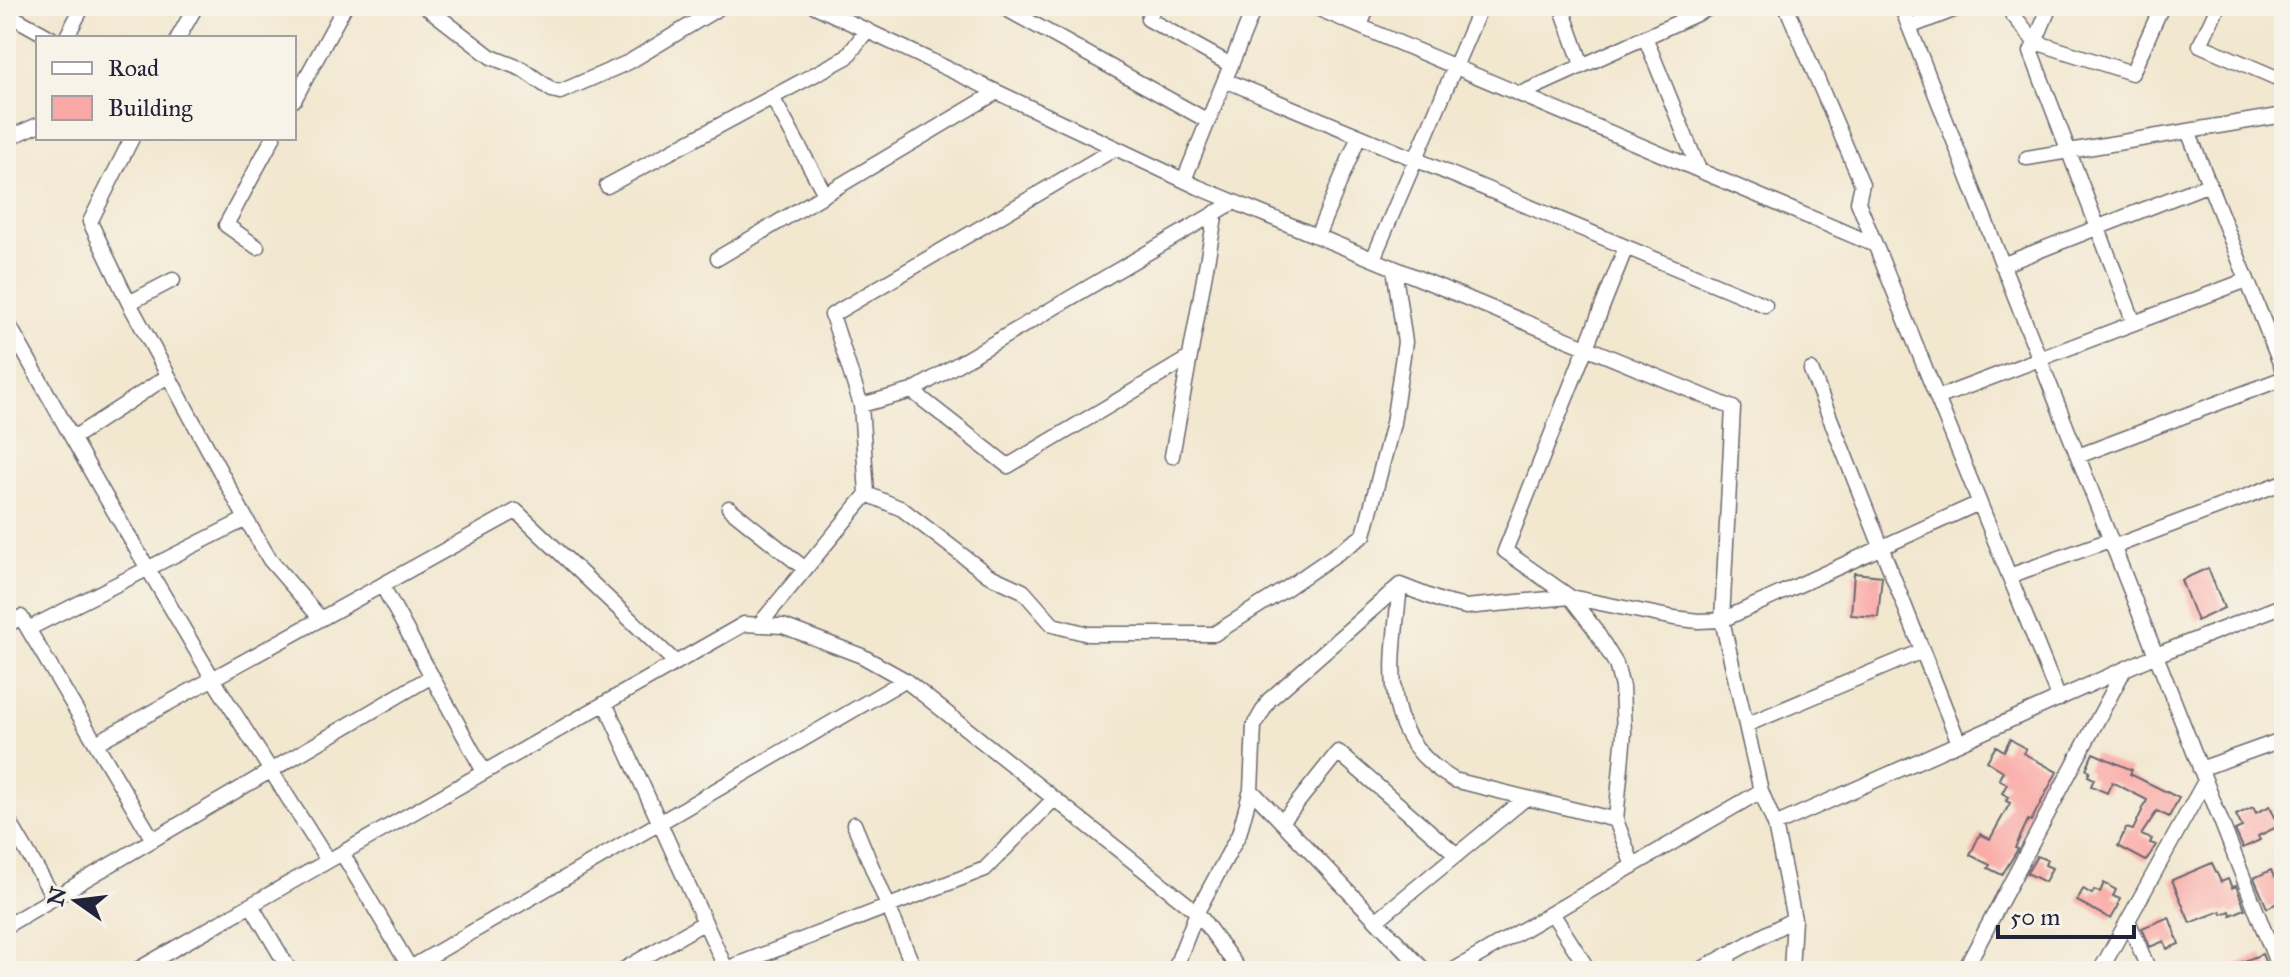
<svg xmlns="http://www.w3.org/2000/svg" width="2290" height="977" font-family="'IM FELL Great Primer',serif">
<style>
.building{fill:#faa8a5}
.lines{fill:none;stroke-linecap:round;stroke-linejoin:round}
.street-casing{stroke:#6b676f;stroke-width:17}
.street{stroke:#fff;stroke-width:14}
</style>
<rect width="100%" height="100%" fill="#f7f3e8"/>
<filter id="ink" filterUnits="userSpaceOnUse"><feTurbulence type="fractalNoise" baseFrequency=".0125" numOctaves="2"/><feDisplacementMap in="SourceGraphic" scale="16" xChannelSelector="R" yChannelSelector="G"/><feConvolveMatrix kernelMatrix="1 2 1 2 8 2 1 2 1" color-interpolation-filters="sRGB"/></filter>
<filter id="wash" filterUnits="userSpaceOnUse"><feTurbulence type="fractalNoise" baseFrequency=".006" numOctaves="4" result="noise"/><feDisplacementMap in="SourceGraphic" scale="32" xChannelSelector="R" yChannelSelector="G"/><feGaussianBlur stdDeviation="1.8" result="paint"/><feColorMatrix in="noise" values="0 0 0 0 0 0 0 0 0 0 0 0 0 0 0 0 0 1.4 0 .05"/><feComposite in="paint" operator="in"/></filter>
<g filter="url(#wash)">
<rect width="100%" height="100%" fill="#f2e7cf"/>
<g id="blocks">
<!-- building -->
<path class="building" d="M2208,568L2224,608L2197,621L2181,580Z
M1854,573L1882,576L1878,617L1851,615Z
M2010,739L2026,749L2023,753L2057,772L2031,821L2028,820L2015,848L2018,849L2002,875L1988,868L1990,865L1970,855L1980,834L1990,839L2010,803L2006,801L2009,797L2002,793L2007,784L1999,779L2003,771L1987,761L1996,746L2004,751Z
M2093,753L2132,770L2130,774L2179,798L2169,817L2157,811L2141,835L2152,839L2150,843L2156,845L2146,861L2118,846L2126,828L2133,830L2147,800L2112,782L2107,793L2091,786L2094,779L2088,776L2090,771L2086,769Z
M2270,806L2279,826L2258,836L2260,840L2243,848L2235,830L2242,827L2236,815L2253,807L2256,813Z
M2037,856L2047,860L2045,865L2052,868L2045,882L2027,873Z
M2212,863L2221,882L2228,879L2232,888L2236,886L2245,909L2231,915L2230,911L2222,914L2221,911L2190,923L2172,880Z
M2271,870L2274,877L2284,872V900L2267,908L2254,878Z
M2104,883L2116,890L2113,896L2120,899L2118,904L2119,905L2111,919L2077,901L2083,889L2092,894L2094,890L2100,892Z
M2169,917L2179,944L2167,949L2164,941L2150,947L2142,928Z
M2262,954L2269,971H2221V970Z"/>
</g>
</g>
<g filter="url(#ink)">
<use href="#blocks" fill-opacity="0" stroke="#6b676f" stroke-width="2"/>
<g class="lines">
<defs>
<path id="street" d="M425,6L491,57L522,69L552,90L560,92L629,62L722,6
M815,6L1198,187L1733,408L1722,620L1761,791L1775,825L1794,919L1791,971
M1001,6L1208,121
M1155,6L1148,19L1231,65
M1312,6L1875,245
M1561,6L1582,65
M1786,6L1862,184L1858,202L2059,699
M1901,6L2280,971
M2006,6L2035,42L2132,73L2162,6
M2050,6L2031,52L2134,323
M2218,6L2200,45L2284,81
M6,13L51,38
M1360,26L1368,6
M1909,27L1964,6
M1645,37L1699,170
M66,38L83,6
M178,38L196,6
M1225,80L1765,305
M1520,94L1714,6
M772,97L825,194
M294,100L345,6
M2188,131L2284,373
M132,138L90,222L129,303L246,519L270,560L321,619
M6,139L38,125
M2027,158L2284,115
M1184,180L1255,6
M607,186L847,57L867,30
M1317,236L1359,136
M257,247L226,225L273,138
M1626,247L1505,551L1570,597L1594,628L1616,664L1622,687L1624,733L1616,820L1633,866
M718,258L997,92
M1373,259L1481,6
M2002,265L2209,184
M129,303L173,280
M6,320L101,489L213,679L328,861
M1811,370L1959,743
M912,391L1008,466L1189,358
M1937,398L2247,280
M861,405L912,391L1234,202
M73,438L168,376
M1172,456L1216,212
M2078,456L2284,378
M867,494L902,509L988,575L1023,591L1053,625L1088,634H1214L1287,588L1364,535L1393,423L1405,342L1394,268
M729,508L805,569
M2113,547L2284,482
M2009,576L2110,540
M382,585L484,772
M1400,585L1441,601L1466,607L1570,597L1674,618L1698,621L1722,620L1979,503
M1400,585C1393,662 1375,734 1454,780L1616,820
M759,625L867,494L861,405L832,315L1116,148
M6,626L21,617L153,840
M28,629L246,519
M605,703L727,971
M1746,725L1922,651
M96,743L516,511L676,663
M2200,769L2284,739
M1251,790L1425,971
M6,816L54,898
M1282,822L1338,752L1457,855
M854,824L915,971
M1775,825L2156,655L2284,605
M342,853L412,971
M251,905L290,971
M1552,913L1589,971
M1377,920L1526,798
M2128,920L2149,971
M6,926L432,676
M1728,955L1729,971
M726,969L985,869L1054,799
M135,971L744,624L783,626L862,656L905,680L1197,912L1240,971
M405,971L905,680
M621,971L705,922
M1174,971L1197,912L1239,834L1251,790L1254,726L1269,700L1400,585
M1452,971L1761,791
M1698,971L1794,919
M1964,971L2124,670
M2100,971L2205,781"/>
</defs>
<!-- street casing -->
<use href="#street" class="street-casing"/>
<!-- street -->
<use href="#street" class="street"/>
</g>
</g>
<!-- margin -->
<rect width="2290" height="977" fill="none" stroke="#f7f3e8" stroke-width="32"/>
<!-- legend -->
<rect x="36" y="36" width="260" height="104" fill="#f7f3e8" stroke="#a29fa3" stroke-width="2"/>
<rect x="52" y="62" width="40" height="12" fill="#ffffff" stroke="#a29fa3" stroke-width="2"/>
<text x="108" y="76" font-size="24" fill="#22223b">Road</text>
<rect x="52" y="96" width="40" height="24" fill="#faa8a5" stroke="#a29fa3" stroke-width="2"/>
<text x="108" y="116" font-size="24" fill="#22223b">Building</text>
<!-- north arrow -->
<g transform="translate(76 901) rotate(284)" stroke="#f7f3e8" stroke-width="6" paint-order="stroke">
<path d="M0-6L14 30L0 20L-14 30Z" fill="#22223b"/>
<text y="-12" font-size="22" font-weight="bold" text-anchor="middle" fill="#22223b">N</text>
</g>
<!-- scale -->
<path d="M1998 925v12h136v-12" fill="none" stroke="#22223b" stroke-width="4"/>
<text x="2010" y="925" font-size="24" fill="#22223b" stroke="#f7f3e8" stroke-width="6" paint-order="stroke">50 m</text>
</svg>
